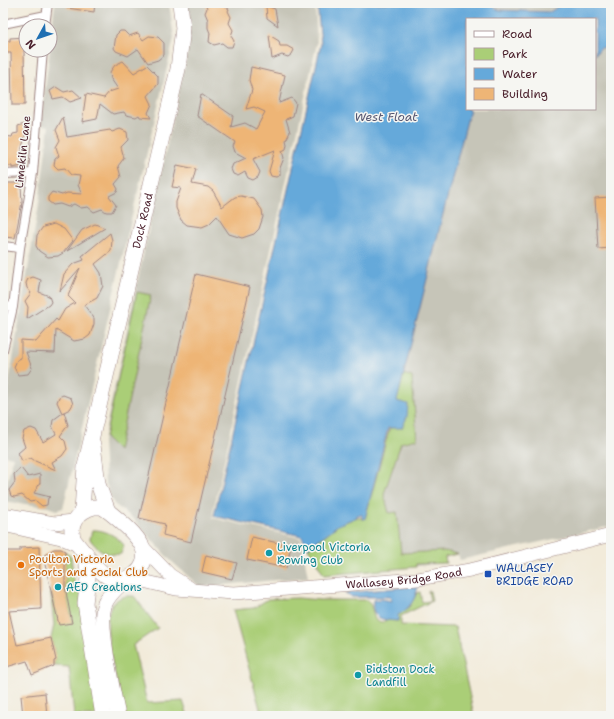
<svg xmlns="http://www.w3.org/2000/svg" width="614" height="719" font-family="'Shantell Sans',sans-serif">
<style>
.industrial{fill:#c6c5b8}
.green{fill:#aace77;stroke:#7a7651}
.water{fill:#65a9da;stroke:#586482}
.building{fill:#eeb576}
.lines{fill:none;stroke-linecap:round;stroke-linejoin:round}
.street-casing{stroke:#9e8582;stroke-width:10}
.primary-casing{stroke:#9e8582;stroke-width:14}
.highway-casing{stroke:#9e8582;stroke-width:16}
.street{stroke:#fff;stroke-width:8}
.primary{stroke:#fff;stroke-width:13}
.highway{stroke:#fff;stroke-width:15}
.culture-dot{fill:#0f9aa8;stroke:#f6f6f2;stroke-width:1.5}
.food-dot{fill:#e8710a;stroke:#f6f6f2;stroke-width:1.5}
.transit-dot{fill:#1a4fb4;stroke:#f6f6f2;stroke-width:1.5}
.labels{text-anchor:middle;dominant-baseline:central;stroke-width:3;stroke-linejoin:round;paint-order:stroke}
.street-label{font-size:11px;fill:#4a1f2b;stroke:#f6f6f2}
.culture-label{font-size:11px;fill:#0d838f;stroke:#f6f6f2;text-anchor:start}
.food-label{font-size:11px;fill:#c56008;stroke:#f6f6f2;text-anchor:start}
.transit-label{font-size:11px;fill:#164399;stroke:#f6f6f2;text-anchor:start}
.water-label{font-size:12px;font-style:italic;fill:#555671;stroke:#f6f6f2}
</style>
<rect width="100%" height="100%" fill="#f6f6f2"/>
<filter id="ink" filterUnits="userSpaceOnUse"><feTurbulence type="fractalNoise" baseFrequency=".025" numOctaves="2"/><feDisplacementMap in="SourceGraphic" scale="8" xChannelSelector="R" yChannelSelector="G"/><feConvolveMatrix kernelMatrix="1 2 1 2 8 2 1 2 1" color-interpolation-filters="sRGB"/></filter>
<filter id="wash" filterUnits="userSpaceOnUse"><feTurbulence type="fractalNoise" baseFrequency=".012" numOctaves="4" result="noise"/><feDisplacementMap in="SourceGraphic" scale="16" xChannelSelector="R" yChannelSelector="G"/><feGaussianBlur stdDeviation="0.9" result="paint"/><feColorMatrix in="noise" values="0 0 0 0 0 0 0 0 0 0 0 0 0 0 0 0 0 1.4 0 .05"/><feComposite in="paint" operator="in"/></filter>
<g filter="url(#wash)">
<rect width="100%" height="100%" fill="#f2ebda"/>
<!-- industrial -->
<path class="industrial" d="M55,3H169L174,38L63,508L56,510L48,507L3,501L13,457L3,455V417L38,210L49,126L41,125Z
M186,3H315L317,43L213,511V518L301,538L308,577L200,587L168,558L134,519L114,504L105,481L103,441L187,53Z
M491,3H563L550,12L500,10L495,8Z
M608,47L611,50V526L460,560L458,554L445,557L446,563L370,571L397,401L443,214L470,109H595V55L600,48Z"/>
<!-- green -->
<path class="green" d="M137,292L151,295L118,451L105,438Z
M404,374L412,377L417,439L401,443L384,494L389,513L397,512L401,553L445,551L458,554L445,557L446,563L416,564V567L324,575L308,548L338,525L357,517L365,519Z
M92,530C104,529 117,536 124,545L121,554C108,556 97,550 90,539Z
M65,551L71,557L75,588L81,590L97,716H74L69,667L54,666V661L56,660L51,638L54,625L50,587L59,624L72,623L65,587Z
M428,591H430L432,601L401,616V625L455,627L474,716H262L233,610L254,608L268,599L298,598L320,600H367C373,605 372,614 376,621L383,622L386,620L398,621V614L410,606L417,593L420,592L422,602L430,601Z
M126,596H134L158,628L133,645L147,703L183,701L188,716H126C119,689 100,631 111,606C114,600 120,598 126,596Z"/>
<!-- water -->
<path class="water" d="M317,3H491L495,8L500,10L550,12L563,3H611V50L608,47L600,48L595,55V19H467V109H470L443,214L397,401L408,404L407,417L402,428H388L365,519H362V515H357V517L338,525L308,548L302,536L214,516L321,44Z
M418,586C416,598 410,609 398,615V621C383,620 371,620 373,600L382,599L392,601L390,597H352L345,593Z"/>
<g id="blocks">
<!-- building -->
<path class="building" d="M67,3H95L94,12L67,8Z
M205,3H220L229,9L228,11L231,17L229,23L233,30L231,36L234,41L232,47H227L222,43L214,45L209,42L210,33L208,28V20L205,13L207,8Z
M266,6L275,9L278,26L267,18Z
M120,31H124L129,36L138,33L143,40L149,36L158,37L164,43V55L158,60L148,63L138,49L128,56L116,51L114,48L116,35Z
M269,35L279,41L280,46H287L294,50L292,54L288,57L282,55L272,59Z
M26,37V50H24L25,105H12L11,53H3V41H10V38Z
M123,61L134,73L147,65L158,76V84L148,96L152,104L148,113L151,118L140,117L139,115L136,117L126,115L124,112L113,114L100,104L97,119L82,122L86,94L104,98L109,92L118,89L111,79L110,72L115,65Z
M251,67L285,75L279,103L292,98L296,103L293,116L286,119L290,132L286,140L287,144L286,149L282,151L284,158L280,168V175L276,177L271,176L269,171L275,150L253,159L260,172L258,177L253,180L248,178L245,172L238,176L233,174L231,169L233,164L246,158L235,152L233,146L235,142L197,116L201,94L233,116L231,127L245,123L256,129L265,112L254,107L246,109L252,90L249,80Z
M56,87L64,92L73,90L82,98L70,102L63,97L53,99L50,91Z
M63,117L67,137L110,130L112,132L120,129L127,132L128,140L121,147L124,158L118,166L121,177L115,184L118,189L117,192L109,196L116,205L112,212H106L102,209L94,212L88,207L81,208L74,204L68,207L60,204L53,205L48,201V197L52,192L62,195L67,193L82,194L78,185L80,176L71,175L65,168L58,169L54,165L55,159L59,156L56,147L60,140L56,130Z
M28,123L22,148V166L12,168V166H3V155H5L4,136L12,137L13,134L18,133V126Z
M177,165L196,169L192,184L208,187L213,191L222,207L235,197L241,196L254,199L262,210L263,217L259,229L254,234L242,238L229,234L217,216L209,224L202,227L187,225L181,220L176,208V202L181,188L172,187Z
M6,183H19L21,185L22,202L15,238L3,237V186H6Z
M611,197V248L598,249L595,198Z
M54,224L64,229L73,241L63,253L58,256L48,257L39,251L36,246L37,235L43,227Z
M95,224L105,228L67,251L82,230Z
M110,233L112,240L111,251L95,264L101,273L103,286L97,298L84,305L94,318V324L90,335L85,339L74,341L56,330L55,353L26,352L32,368L28,374L18,375L14,367L17,360L21,358V340L35,341V343L56,319L58,321L65,309L75,303L68,296L80,268L60,291L64,274L73,264L84,260L82,256Z
M196,274L250,287L191,542L163,535L165,524L139,518Z
M33,277L41,280L39,292L49,296L51,302L49,305L27,319L28,307L25,301L31,293L27,288L26,283L28,279Z
M63,395L71,398L73,404L70,409L62,413L57,402L59,397Z
M64,412L68,425L60,436L65,441L67,449L62,456L52,462L56,470L35,461L31,458L22,461L18,453L25,447L22,438L24,431L31,428L36,430L43,442L56,434L52,426L53,420Z
M21,468L28,477L40,474V483L34,493L50,497L48,498L47,505L42,506L36,501L30,502L22,495L14,497L11,496L9,490L15,482L14,474Z
M252,537L291,546L286,568L247,560Z
M39,547L41,609L9,611L17,645L51,638L56,660L54,661V666L32,675L27,661L3,668V551H20V548Z
M54,549H61L65,551V587L72,623L59,625L43,556Z
M206,555L237,563L232,579L202,572Z
M45,693L47,716H23L21,696Z"/>
</g>
</g>
<g filter="url(#ink)">
<use href="#blocks" fill-opacity="0" stroke="#9e8582" stroke-width="1"/>
<g class="lines">
<defs>
<path id="street" d="M3,24L46,15
M45,26L48,3
M3,174L33,173
M3,246L20,248
M3,306L13,307
M3,350L13,307L20,248L33,173L43,50"/>
<g id="primary">
<path d="M3,514L54,523L74,521"/>
<path d="M3,525L61,538L78,545"/>
<path d="M142,546L170,575L190,588"/>
<path id="s1" d="M131,578L176,589L234,593L418,579L470,570L611,535"/>
</g>
<g id="highway">
<path d="M93,445L98,484L108,511"/>
<path d="M94,507H102L108,511C119,520 136,533 142,546C153,569 124,589 105,575C93,566 83,551 74,540C67,524 79,511 94,507Z"/>
<path id="s2" d="M82,511L85,466L178,69L183,28L180,3"/>
<path d="M86,553L88,578L85,603L103,716"/>
<path d="M118,716C113,692 98,627 104,606C107,596 117,587 125,580"/>
</g>
</defs>
<!-- street casing -->
<use href="#street" class="street-casing"/>
<!-- primary casing -->
<use href="#primary" class="primary-casing"/>
<!-- highway casing -->
<use href="#highway" class="highway-casing"/>
<!-- street -->
<use href="#street" class="street"/>
<!-- primary -->
<use href="#primary" class="primary"/>
<!-- highway -->
<use href="#highway" class="highway"/>
</g>
</g>
<!-- markers -->
<g class="culture-dot">
<circle cx="269" cy="553" r="4"/>
<circle cx="58" cy="587" r="4"/>
<circle cx="358" cy="675" r="4"/>
</g>
<circle class="food-dot" cx="21" cy="565" r="4"/>
<rect class="transit-dot" x="484" y="570" width="8" height="8" rx="2"/>
<g class="labels">
<!-- street labels -->
<g class="street-label">
<text transform="translate(23 152) rotate(-84)">Limekiln Lane</text>
<text stroke="none"><textPath href="#s2" startOffset="297">Dock Road</textPath></text>
<text stroke="none"><textPath href="#s1" startOffset="275">Wallasey Bridge Road</textPath></text>
</g>
<!-- culture labels -->
<g class="culture-label">
<text x="277" y="547">Liverpool Victoria<tspan x="277" dy="13">Rowing Club</tspan></text>
<text x="66" y="587">AED Creations</text>
<text x="366" y="669">Bidston Dock<tspan x="366" dy="13">Landfill</tspan></text>
</g>
<!-- food labels -->
<g class="food-label">
<text x="29" y="559">Poulton Victoria<tspan x="29" dy="13">Sports and Social Club</tspan></text>
</g>
<!-- transit labels -->
<g class="transit-label">
<text x="496" y="568">WALLASEY<tspan x="496" dy="13">BRIDGE ROAD</tspan></text>
</g>
<!-- water labels -->
<g class="water-label">
<text x="386" y="117">West Float</text>
</g>
</g>
<!-- margin -->
<rect width="614" height="719" fill="none" stroke="#f6f6f2" stroke-width="16"/>
<!-- legend -->
<rect x="466" y="18" width="130" height="92" fill="#f6f6f2" stroke="#b1a0a2"/>
<rect x="474" y="31" width="20" height="6" fill="#ffffff" stroke="#b1a0a2"/>
<text x="502" y="38" font-size="12" fill="#4a1f2b">Road</text>
<rect x="474" y="48" width="20" height="12" fill="#aace77" stroke="#b1a0a2"/>
<text x="502" y="58" font-size="12" fill="#4a1f2b">Park</text>
<rect x="474" y="68" width="20" height="12" fill="#65a9da" stroke="#b1a0a2"/>
<text x="502" y="78" font-size="12" fill="#4a1f2b">Water</text>
<rect x="474" y="88" width="20" height="12" fill="#eeb576" stroke="#b1a0a2"/>
<text x="502" y="98" font-size="12" fill="#4a1f2b">Building</text>
<!-- north arrow -->
<g transform="translate(38 38) rotate(230)"><circle r="19" fill="#f6f6f2" stroke="#b1a0a2"/>
<path d="M0-3L7 15L0 10L-7 15Z" fill="#1f6fb2"/>
<text y="-6" font-size="11" font-weight="bold" text-anchor="middle" fill="#4a1f2b">N</text>
</g>
</svg>
